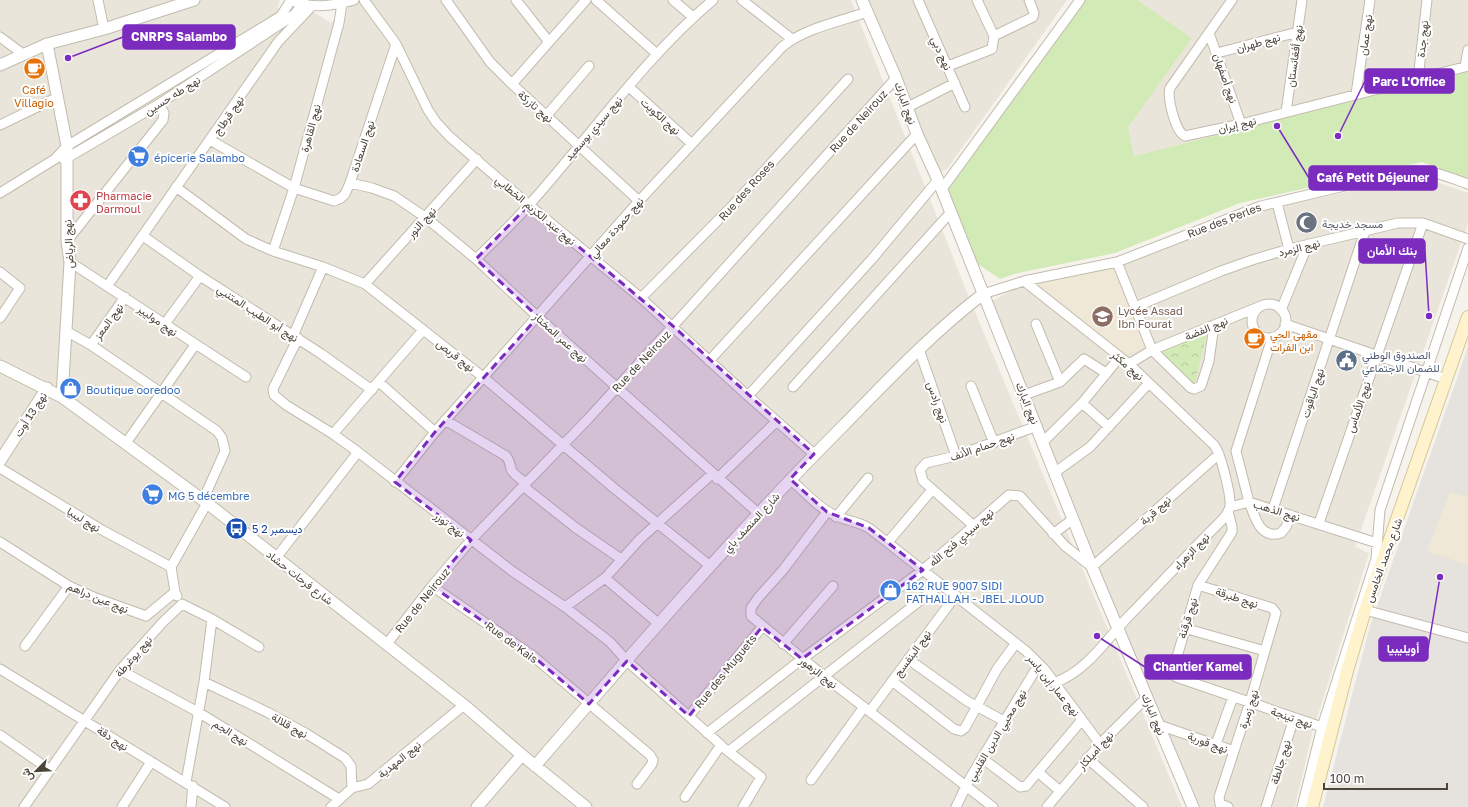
<svg xmlns="http://www.w3.org/2000/svg" width="1468" height="807" font-family="'Golos Text',Vazirmatn,sans-serif">
<style>
.residential{fill:#eae5da}
.industrial{fill:#e6e2dd}
.education{fill:#efe8d6}
.forest{fill:url(#forest-crowns)}
.garden{fill:#d2eab5}
.lines{fill:none;stroke-linecap:round;stroke-linejoin:round}
.minor-casing{stroke:#c2bbae;stroke-width:11}
.tertiary-casing{stroke:#c2bbae;stroke-width:13}
.secondary-casing{stroke:#d6c79b;stroke-width:14}
.minor{stroke:#fff;stroke-width:9}
.tertiary{stroke:#fff;stroke-width:11}
.secondary{stroke:#fff3cd;stroke-width:12}
.marked{fill:#7b2cbf;fill-opacity:0.2;stroke:#7b2cbf;stroke-width:3;stroke-dasharray:8 5;stroke-linejoin:round}
.labels{text-anchor:middle;dominant-baseline:central;stroke-width:4;stroke-linejoin:round;paint-order:stroke}
.street-label{font-size:11px;fill:#4b4439;stroke:#fff}
.food-label{font-size:11px;fill:#c56008;stroke:#fff}
.shop-label{font-size:11px;fill:#366cbe;stroke:#fff;text-anchor:start}
.health-label{font-size:11px;fill:#be3a42;stroke:#fff;text-anchor:start}
.worship-label{font-size:11px;fill:#5b616d;stroke:#fff;text-anchor:start}
.education-label{font-size:11px;fill:#785e54;stroke:#fff;text-anchor:start}
.service-label{font-size:11px;fill:#4e5e75;stroke:#fff;text-anchor:start}
.transit-label{font-size:11px;fill:#164399;stroke:#fff;text-anchor:start}
.leader{fill:none;stroke:#7b2cbf;stroke-width:1.5}
.callout-dot{fill:#7b2cbf;stroke:#fff;stroke-width:1.5}
.callout{fill:#7b2cbf;stroke:#7b2cbf;stroke-width:1.5}
.callout-label{font-size:12px;text-anchor:middle;font-weight:bold;fill:#fff}
</style>
<defs>
<pattern id="forest-crowns" width="20" height="18" patternUnits="userSpaceOnUse"><rect width="20" height="18" fill="#d2eab5"/><path d="M2 6a3 3 0 1 1 6 0M12 15a3 3 0 1 1 6 0" fill="none" stroke="#b6ca9c"/></pattern>
</defs>
<rect width="100%" height="100%" fill="#f6f3ec"/>
<!-- residential -->
<path class="residential" d="M0,0H280L277,8L312,11L331,23L353,0H851L968,295L1182,807H0Z
M865,0H1067L947,169L938,173Z
M1137,0H1468V72L1134,156L1128,127L1191,38Z
M1419,176L1468,193V223L1355,547L1369,553L1312,734L1295,807H1198L988,304L1016,287L1113,264L1243,215Z"/>
<!-- industrial -->
<path class="industrial" d="M1468,347V807H1323L1370,626Z"/>
<!-- education -->
<path class="education" d="M1113,264L1146,348L1123,356L1030,284Z
M1450,492L1468,497V565L1427,551Z"/>
<!-- forest -->
<path class="forest" d="M1207,333L1194,387L1158,352Z"/>
<!-- garden -->
<path class="garden" d="M1082,0H1137L1192,38L1128,127L1134,156L1468,72V180L1422,162L1240,203L1115,253L1014,274L1000,279L975,262L947,190Z"/>
<g class="lines">
<defs>
<path id="minor" d="M98,0L104,29
M364,0L396,44L428,110L436,122L450,137L529,205L641,298L748,396L814,454
M446,0L490,62L512,84L639,201
M516,0L549,42
M596,0L657,54
M673,0L693,17
M742,0L792,39
M918,0L965,107
M1232,0L1170,88C1167,97 1175,132 1185,136L1241,124L1468,66
M1209,33L1241,124
M994,36L1033,17L1034,13L1029,0
M0,37L23,54
M1217,53L1298,32
M948,66L992,49L994,36L977,0
M1465,67L1468,50
M1418,79L1427,0
M512,84L586,0
M629,87L692,144
M1356,94L1370,0
M908,107L955,83
M1286,112L1302,0
M547,115L589,66
M0,125L56,98
M210,140L294,188L334,201L341,198L345,194L350,183L396,44
M63,159L67,158L159,104L285,21L295,14L304,0
M350,183L372,188L394,196L425,217L476,259L538,317L758,513
M176,187L246,239L273,251L323,267L365,284L483,377L615,489L709,565
M942,189L1080,0
M0,193L55,159L67,146L281,16L291,0C312,9 333,6 354,0
M1277,203L1289,249
M143,236L200,276L320,353L372,390
M67,241L163,120L164,113L159,104
M273,251L294,188L339,23L342,3
M476,259C494,241 512,224 529,205C590,137 643,59 713,0
M70,262L246,377
M1117,262L1152,350L1191,388L1194,389L1201,386L1209,361L1214,325
M0,272L20,288L0,318
M1024,281L1129,364L1214,445C1221,454 1231,495 1230,506C1229,512 1224,518 1220,522C1189,553 1159,585 1128,617C1105,641 1087,671 1054,683
M365,284L477,159
M108,285L278,42L311,7
M983,294L1024,281L1117,262L1261,206L1407,171C1429,168 1448,177 1468,184
M641,298L733,205L848,79
M1252 321a17 17 0 1 1 34 0a17 17 0 1 1-34 0Z
M1135,307L1221,271L1252,260L1289,249L1398,223H1423L1468,239
M1281,310L1308,244
M1036,324L1060,382
M1285,324L1446,379
M164,325L200,276
M66,331L91,345L217,431L222,438L225,451L203,500
M293,336L323,267
M298,338L273,389L274,395L286,405L333,434L358,452L512,571L565,607L610,642L627,661L721,745L685,797
M1272,338L1236,451L1249,502L1377,543
M91,345L125,297
M919,349L956,456
M709,361L917,134
M1129,364L1152,350L1261,306
M379,382L435,432
M971,386L994,443
M793,387L951,212
M1024,395L1060,382L1084,359L1106,373
M748,396L872,259L938,180
M1082,403L1109,427
M445,420L506,456C510,461 510,464 511,469C513,475 521,479 526,483
M333,434L423,330
M1043,442L1082,403L1120,357
M126,443L195,345
M0,468L102,530L171,567
M1054,473L1090,447L1149,383
M717,479L776,422
M790,479C804,491 817,507 834,515C845,521 858,521 869,528L1026,651L1045,670L1100,744
M395,482L435,432L639,201L782,47C805,28 839,22 867,12
M523,486L576,528L621,559
M1230,507L1249,502C1255,517 1260,540 1281,533L1286,527L1291,515
M1273,509L1365,231
M1228,511L1232,527V532L1198,585L1172,674L1176,677L1322,727
M827,512L783,570L758,598L751,608V616L825,677L993,807
M836,517L868,478
M1319,523L1423,223
M974,526L923,481L920,470L926,463L956,456L1037,426
M1053,534L1073,519
M0,542L69,586L96,598L146,616L175,592
M888,542L932,490
M276,558L358,452
M605,578L659,624
M1198,585L1272,608L1276,613L1250,702L1219,797L1220,804L1228,807
M432,586L533,656L650,755L653,760L652,764L637,784
M177,596L175,592L171,567L207,503
M182,604L212,619L259,647
M565,607L605,578L640,539L712,474
M1365,610L1468,638
M1184,628L1265,651
M783,644L833,586
M386,645L432,586L471,540L588,419L673,326L896,78
M25,646L69,586
M908,659L967,701L1004,721
M0,669L225,807
M120,670L198,712L339,799
M892,681L954,729L961,731L965,728L997,669L1016,643
M204,682L267,712L307,734L345,758L351,766L352,788
M870,711L956,595
M689,716L762,627
M1159,725L1234,751
M707,733L802,659L923,570L1009,495L1020,496L1065,546L1092,567L1219,454
M0,735L50,770
M1216,744L1233,697
M724,748L761,777L743,807
M729,751L941,584
M982,758L1020,787L1026,786L1082,720
M1087,758L1143,807
M1039,773L1060,791
M811,780L864,707
M186,782L204,682L212,619
M24,807L120,670L163,622L182,604
M122,807L151,762
M191,807L193,786
M331,807L352,788L368,784L464,705
M956,807L970,778L1039,664
M1047,807L1100,744L1147,697
M1266,807L1294,718
M1302,807L1322,727L1376,559L1380,510L1468,248"/>
<path id="tertiary" d="M862,0L896,78L917,134L938,180L1092,567L1193,807
M47,44L67,146V241L70,262L62,397
M0,65L47,44L104,29L194,0
M0,366L62,397L207,503L464,705L522,755L586,807
M0,461L47,388
M535,766C635,650 735,534 843,426C888,380 932,333 983,294
M477,807L522,755"/>
<path id="secondary" d="M1312,807L1347,671L1365,610L1468,317"/>
</defs>
<!-- minor casing -->
<use href="#minor" class="minor-casing"/>
<!-- tertiary casing -->
<use href="#tertiary" class="tertiary-casing"/>
<!-- secondary casing -->
<use href="#secondary" class="secondary-casing"/>
<!-- minor -->
<use href="#minor" class="minor"/>
<!-- tertiary -->
<use href="#tertiary" class="tertiary"/>
<!-- secondary -->
<use href="#secondary" class="secondary"/>
</g>
<!-- marked area -->
<path class="marked" d="M529,205L673,326L814,454L790,479L827,512L869,528L923,570L802,659L762,627L689,716L627,661L589,704L533,656L432,586L471,540L395,482L435,432L538,317L476,259Z"/>
<!-- icons -->
<defs>
<symbol id="cafe-disc" viewBox="-11 -11 22 22"><circle r="9.5" fill="#e8710a" stroke="#fff"/><path d="M-5.5-4.5H6V0H3Q3 3.5 0 3.5H-2.5Q-5.5 3.5-5.5 0ZM3-3.2v2h1.7v-2ZM-6 4.5H4V6H-6Z" fill="#fff"/></symbol>
<symbol id="supermarket-disc" viewBox="-11 -11 22 22"><circle r="9.5" fill="#3f7fe0" stroke="#fff"/><path d="M-6-5.5h2.5l.6 2H6L4.5 2H-2.5L-4.4-4H-6ZM-1.5 3.2a1.3 1.3 0 1 0 .1 0ZM3 3.2a1.3 1.3 0 1 0 .1 0Z" fill="#fff"/></symbol>
<symbol id="pharmacy-disc" viewBox="-11 -11 22 22"><circle r="9.5" fill="#e0444e" stroke="#fff"/><path d="M-2-6h4v4h4v4h-4v4h-4v-4h-4v-4h4Z" fill="#fff"/></symbol>
<symbol id="mosque-disc" viewBox="-11 -11 22 22"><circle r="9.5" fill="#6b7280" stroke="#fff"/><path d="M3.5-4.9A6 6 0 1 0 3.5 4.9A5 5 0 1 1 3.5-4.9Z" fill="#fff"/></symbol>
<symbol id="school-disc" viewBox="-11 -11 22 22"><circle r="9.5" fill="#8d6e63" stroke="#fff"/><path d="M0-5L7-2L0 1L-7-2ZM-4 1L0 2.5L4 1V4Q0 6-4 4Z" fill="#fff"/></symbol>
<symbol id="civic-disc" viewBox="-11 -11 22 22"><circle r="9.5" fill="#5c6f8a" stroke="#fff"/><path d="M-.6-6.5H3V-4.5H.6V-3L4-1V1h2V6H-6V1h2V-1L-.6-3ZM-1.2 2.5V6h2.4V2.5Z" fill="#fff"/></symbol>
<symbol id="shop-disc" viewBox="-11 -11 22 22"><circle r="9.5" fill="#3f7fe0" stroke="#fff"/><path d="M-5-2.5h2.3a2.7 3.5 0 0 1 5.4 0H5L5.5 6h-11ZM-1.5-2.5h3a1.5 2.3 0 0 0-3 0Z" fill="#fff"/></symbol>
<symbol id="bus-disc" viewBox="-11 -11 22 22"><circle r="9.5" fill="#1a4fb4" stroke="#fff"/><path d="M-5-6H5V4H4V6H2V4H-2V6H-4V4H-5ZM-3.5-4V0h7V-4ZM-3.5 1.2v1.5H-2V1.2ZM2 1.2v1.5H3.5V1.2Z" fill="#fff"/></symbol>
</defs>
<g fill-rule="evenodd">
<use href="#cafe-disc" x="22" y="56" width="25" height="25"/>
<use href="#supermarket-disc" x="126" y="144" width="25" height="25"/>
<use href="#pharmacy-disc" x="68" y="188" width="25" height="25"/>
<use href="#mosque-disc" x="1294" y="210" width="25" height="25"/>
<use href="#school-disc" x="1090" y="304" width="25" height="25"/>
<use href="#cafe-disc" x="1242" y="326" width="25" height="25"/>
<use href="#civic-disc" x="1334" y="348" width="25" height="25"/>
<use href="#shop-disc" x="58" y="376" width="25" height="25"/>
<use href="#supermarket-disc" x="140" y="482" width="25" height="25"/>
<use href="#bus-disc" x="224" y="516" width="25" height="25"/>
<use href="#shop-disc" x="878" y="578" width="25" height="25"/>
</g>
<g class="labels">
<!-- street labels -->
<g class="street-label">
<text transform="translate(1365 35) rotate(-82)">نهج عمان</text>
<text transform="translate(1422 39) rotate(-84)">نهج جدة</text>
<text transform="translate(1258 42) rotate(-15)">نهج طهران</text>
<text transform="translate(942 53) rotate(66)">نهج دبي</text>
<text transform="translate(1294 56) rotate(-82)">نهج أفغانستان</text>
<text transform="translate(1226 78) rotate(71)">نهج أصفهان</text>
<text transform="translate(172 95) rotate(-32)">نهج طه حسين</text>
<text transform="translate(906 103) rotate(70)">نهج البارك</text>
<text transform="translate(536 106) rotate(41)">نهج تازركة</text>
<text transform="translate(228 115) rotate(-55)">نهج قرطاج</text>
<text transform="translate(661 116) rotate(42)">نهج الكويت</text>
<text transform="translate(858 121) rotate(-48)">Rue de Neirouz</text>
<text transform="translate(1237 124) rotate(-13)">نهج إيران</text>
<text transform="translate(310 128) rotate(-75)">نهج القاهرة</text>
<text transform="translate(593 128) rotate(-49)">نهج سيدي بوسعيد</text>
<text transform="translate(362 146) rotate(-72)">نهج السعادة</text>
<text transform="translate(746 190) rotate(-48)">Rue des Roses</text>
<text transform="translate(536 210) rotate(40)">نهج عبد الكريم الخطابي</text>
<text transform="translate(1224 220) rotate(-21)">Rue des Perles</text>
<text transform="translate(421 222) rotate(-48)">نهج النور</text>
<text transform="translate(616 227) rotate(-49)">نهج حمودة معالي</text>
<text transform="translate(68 244) rotate(-93)">نهج الرياض</text>
<text transform="translate(1299 247) rotate(-14)">نهج الزمرد</text>
<text transform="translate(258 313) rotate(33)">نهج أبو الطيب المتنبي</text>
<text transform="translate(158 320) rotate(35)">نهج موليير</text>
<text transform="translate(108 321) rotate(-54)">نهج المعز</text>
<text transform="translate(1206 328) rotate(-22)">نهج الفضة</text>
<text transform="translate(561 337) rotate(42)">نهج عمر المختار</text>
<text transform="translate(456 355) rotate(38)">نهج قربص</text>
<text transform="translate(641 361) rotate(-47)">Rue de Neirouz</text>
<text transform="translate(1128 365) rotate(41)">نهج مكثر</text>
<text transform="translate(1312 393) rotate(-72)">نهج الياقوت</text>
<text transform="translate(938 402) rotate(71)">نهج رادس</text>
<text transform="translate(1028 403) rotate(68)">نهج البارك</text>
<text transform="translate(1358 407) rotate(-71)">نهج الألماس</text>
<text transform="translate(30 414) rotate(-57)">نهج 13 أوت</text>
<text transform="translate(982 446) rotate(-19)">نهج حمام الأنف</text>
<text transform="translate(1155 510) rotate(-42)">نهج قربة</text>
<text transform="translate(1277 510) rotate(17)">نهج الذهب</text>
<text transform="translate(84 519) rotate(31)">نهج ليبيا</text>
<text transform="translate(751 522) rotate(-47)">شارع المنصف باي</text>
<text transform="translate(450 524) rotate(37)">نهج توزر</text>
<text transform="translate(961 537) rotate(-41)">نهج سيدي فتح الله</text>
<text transform="translate(1191 551) rotate(-46)">نهج الزهراء</text>
<text transform="translate(1383 560) rotate(-70)">شارع محمد الخامس</text>
<text transform="translate(300 577) rotate(38)">شارع فرحات حشاد</text>
<text transform="translate(98 597) rotate(22)">نهج عين دراهم</text>
<text transform="translate(1237 597) rotate(18)">نهج طبرقة</text>
<text transform="translate(422 600) rotate(-51)">Rue de Neirouz</text>
<text transform="translate(1187 618) rotate(-73)">نهج قرقنة</text>
<text transform="translate(512 642) rotate(36)">Rue de Kais</text>
<text transform="translate(912 653) rotate(-54)">نهج البنفسج</text>
<text transform="translate(133 656) rotate(-49)">نهج يوغرطة</text>
<text transform="translate(725 671) rotate(-51)">Rue des Muguets</text>
<text transform="translate(819 672) rotate(38)">نهج الزهور</text>
<text transform="translate(1054 685) rotate(51)">نهج عمار إبن ياسر</text>
<text transform="translate(1248 709) rotate(-72)">نهج زمبرة</text>
<text transform="translate(1154 714) rotate(67)">نهج البارك</text>
<text transform="translate(1292 717) rotate(19)">نهج تينجة</text>
<text transform="translate(290 725) rotate(29)">نهج قلالة</text>
<text transform="translate(231 732) rotate(32)">نهج الجم</text>
<text transform="translate(996 735) rotate(-59)">نهج محيي الدين القليبي</text>
<text transform="translate(113 738) rotate(33)">نهج دقة</text>
<text transform="translate(1208 742) rotate(20)">نهج قورية</text>
<text transform="translate(1095 750) rotate(-48)">نهج أميلكار</text>
<text transform="translate(399 759) rotate(-39)">نهج المهدية</text>
<text transform="translate(1280 762) rotate(-73)">نهج جالطة</text>
</g>
<!-- food labels -->
<g class="food-label">
<text x="34" y="89">Café<tspan x="34" dy="13">Villagio</tspan></text>
<text x="1270" y="333" text-anchor="start">مقهى الحي<tspan x="1270" dy="13">ابن الفرات</tspan></text>
</g>
<!-- shop labels -->
<g class="shop-label">
<text x="154" y="157">épicerie Salambo</text>
<text x="86" y="389">Boutique ooredoo</text>
<text x="168" y="495">MG 5 décembre</text>
<text x="906" y="585">162 RUE 9007 SIDI<tspan x="906" dy="13">FATHALLAH - JBEL JLOUD</tspan></text>
</g>
<!-- health labels -->
<g class="health-label">
<text x="96" y="195">Pharmacie<tspan x="96" dy="13">Darmoul</tspan></text>
</g>
<!-- worship labels -->
<g class="worship-label">
<text x="1322" y="223">مسجد خديجة</text>
</g>
<!-- education labels -->
<g class="education-label">
<text x="1118" y="310">Lycée Assad<tspan x="1118" dy="13">Ibn Fourat</tspan></text>
</g>
<!-- service labels -->
<g class="service-label">
<text x="1362" y="354">الصندوق الوطني<tspan x="1362" dy="13">للضمان الاجتماعي</tspan></text>
</g>
<!-- transit labels -->
<g class="transit-label">
<text x="252" y="528">5 ديسمبر 2</text>
</g>
</g>
<!-- callouts -->
<path class="leader" d="M68 58L123 37M1338 136L1365 81M1277 126L1309 178M1429 316L1425 251M1440 577L1428 649M1097 636L1145 667"/>
<g class="callout-dot">
<circle cx="68" cy="58" r="4"/>
<circle cx="1338" cy="136" r="4"/>
<circle cx="1277" cy="126" r="4"/>
<circle cx="1429" cy="316" r="4"/>
<circle cx="1440" cy="577" r="4"/>
<circle cx="1097" cy="636" r="4"/>
</g>
<g class="callout">
<rect x="123" y="25" width="112" height="24" rx="4"/>
<rect x="1365" y="69" width="89" height="24" rx="4"/>
<rect x="1309" y="166" width="128" height="24" rx="4"/>
<rect x="1359" y="239" width="66" height="24" rx="4"/>
<rect x="1379" y="637" width="49" height="24" rx="4"/>
<rect x="1145" y="655" width="106" height="24" rx="4"/>
</g>
<g class="callout-label">
<text x="179" y="41">CNRPS Salambo</text>
<text x="1409" y="86">Parc L'Office</text>
<text x="1373" y="182">Café Petit Déjeuner</text>
<text x="1392" y="255">بنك الأمان</text>
<text x="1403" y="653">أويليبيا</text>
<text x="1198" y="671">Chantier Kamel</text>
</g>
<!-- north arrow -->
<g transform="translate(36 771) rotate(246)" stroke="#ffffff" stroke-width="3" paint-order="stroke">
<path d="M0-3L7 15L0 10L-7 15Z" fill="#4b4439"/>
<text y="-6" font-size="11" font-weight="bold" text-anchor="middle" fill="#4b4439">ش</text>
</g>
<!-- scale -->
<path d="M1324 783v6h123v-6" fill="none" stroke="#4b4439" stroke-width="2"/>
<text x="1330" y="783" font-size="12" fill="#4b4439" stroke="#ffffff" stroke-width="3" paint-order="stroke">100 m</text>
</svg>
